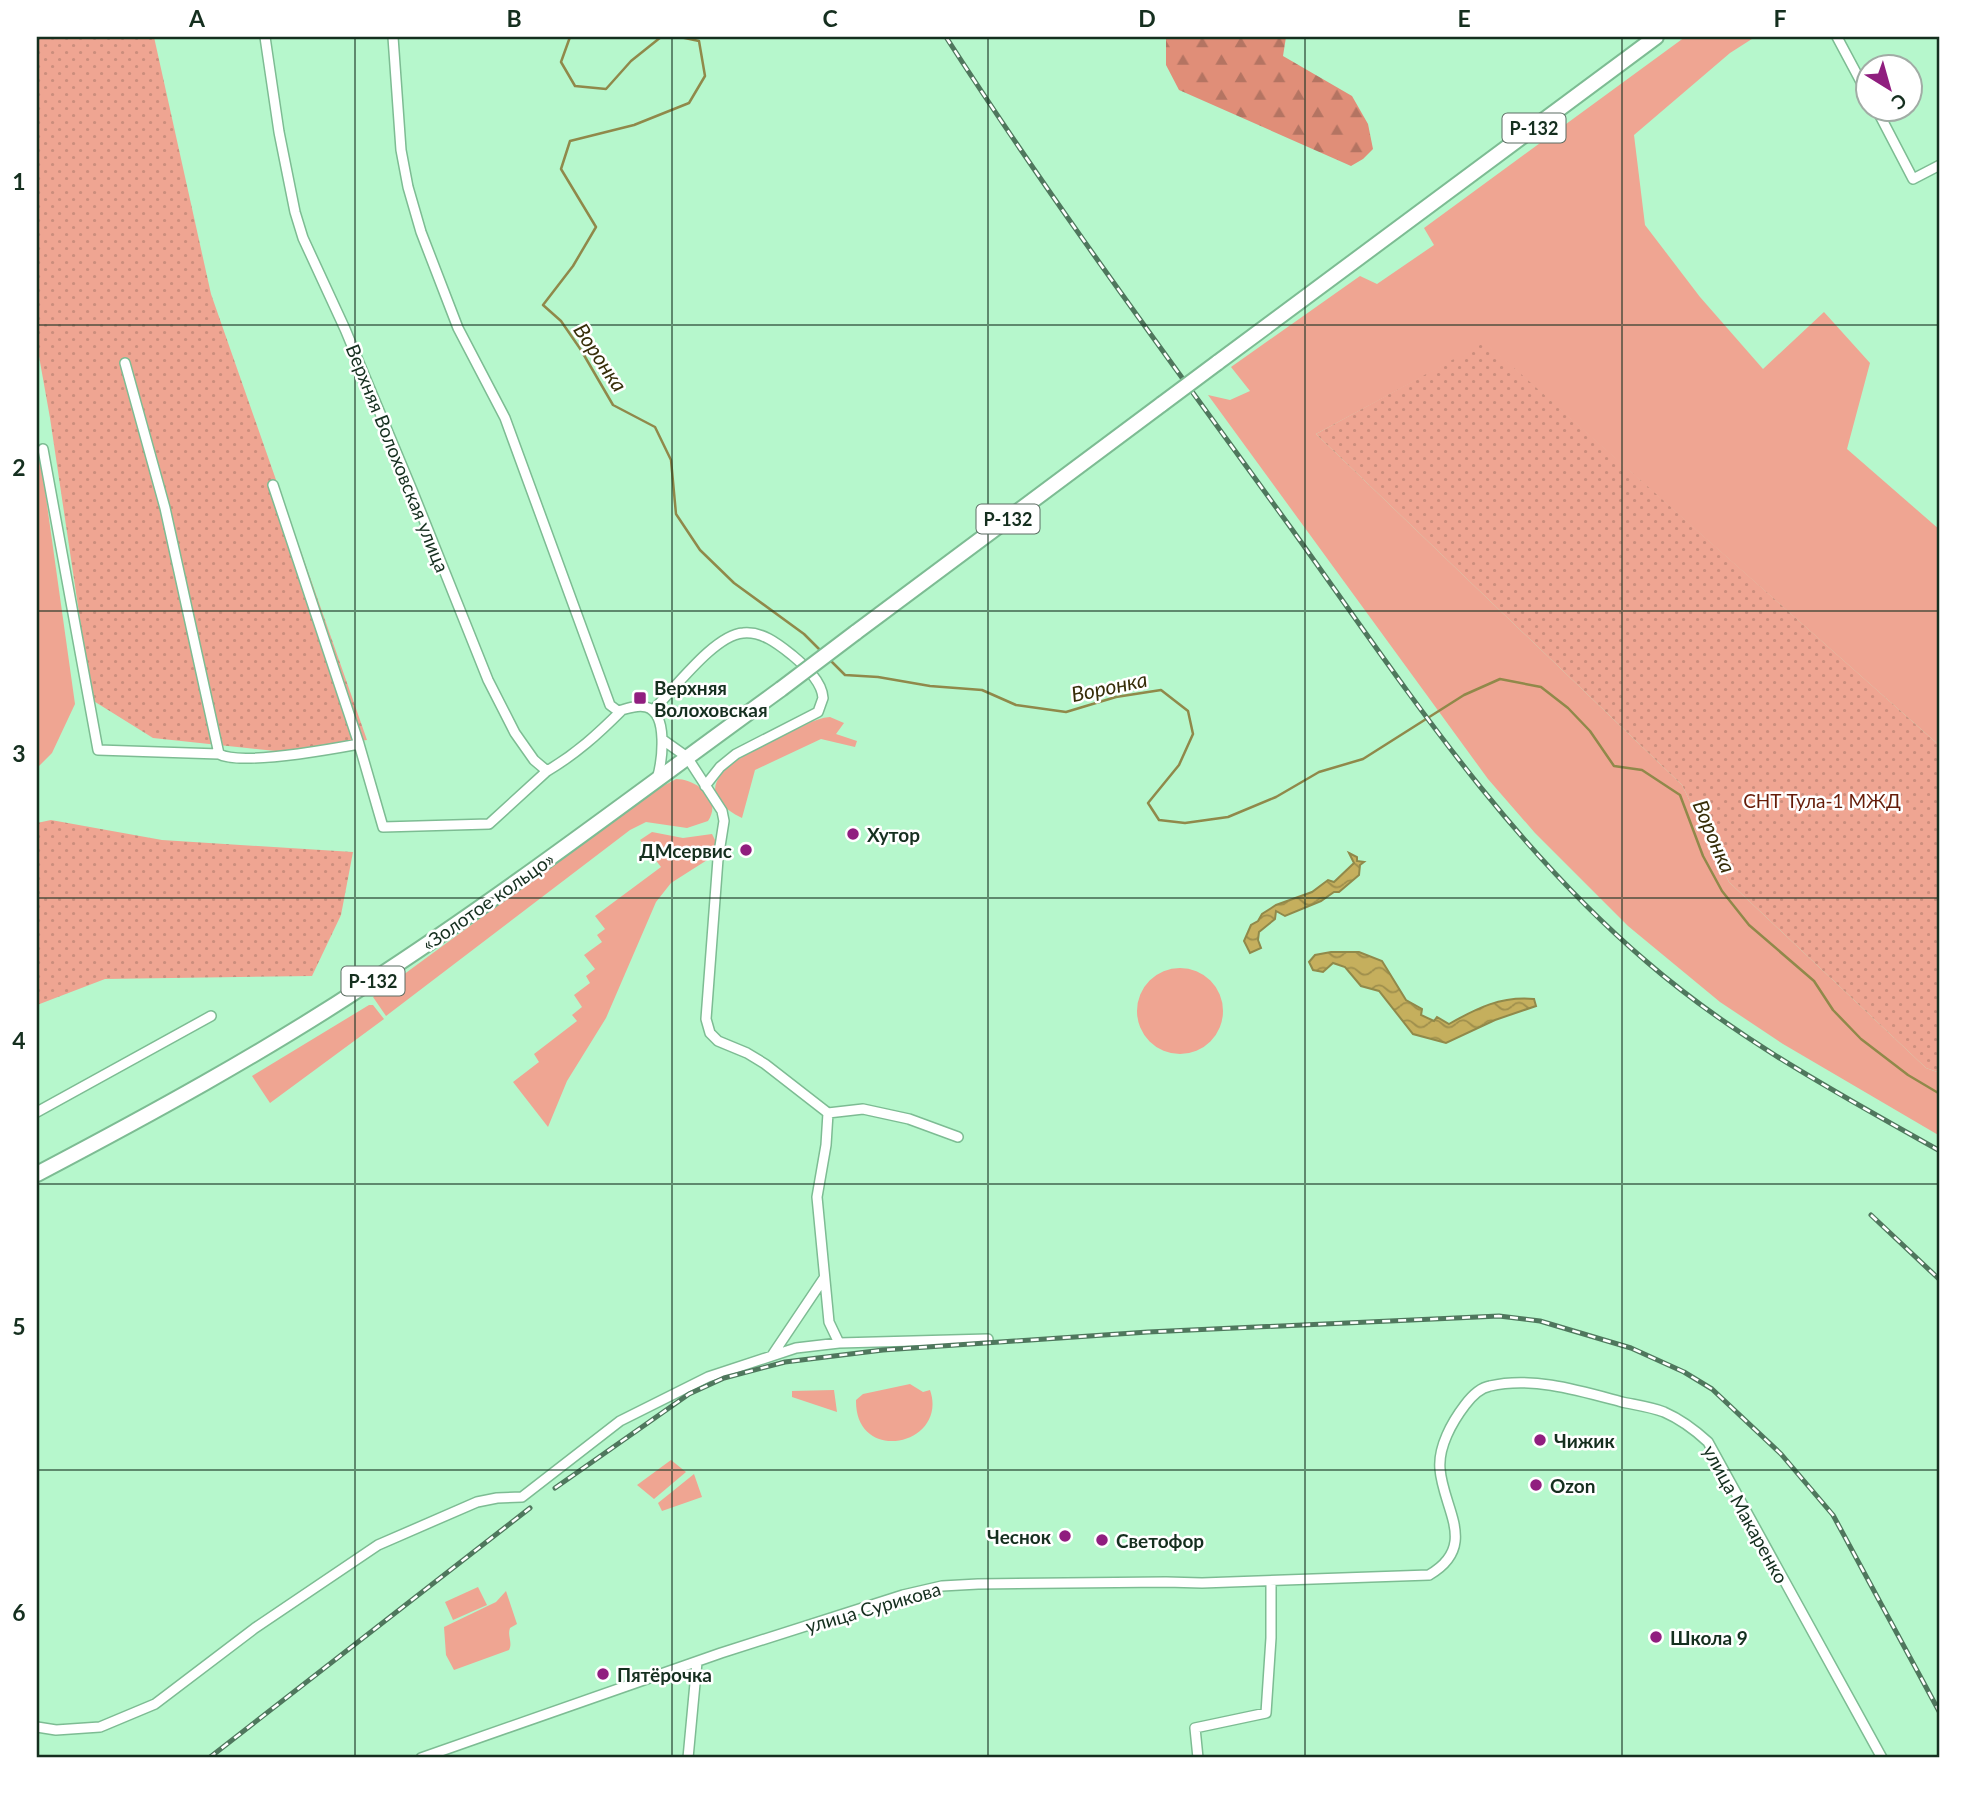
<svg xmlns="http://www.w3.org/2000/svg" width="1977" height="1795" font-family="Lato,sans-serif">
<style>
.green{fill:#efa592}
.forest{fill:url(#forest-firs)}
.garden{fill:url(#garden-dots)}
.water{fill:url(#water-waves);stroke:#90894a;stroke-width:2}
.lines{fill:none;stroke-linecap:round;stroke-linejoin:round}
.stream{stroke:#90894a;stroke-width:2.5}
.street-casing{stroke:#7dbc93;stroke-width:12}
.primary-casing{stroke:#7dbc93;stroke-width:18}
.street{stroke:#fff;stroke-width:9}
.primary{stroke:#fff;stroke-width:14}
.rail-casing{stroke:#4f775d;stroke-width:5}
.rail{stroke:#fff;stroke-width:2.5;stroke-dasharray:8;stroke-linecap:butt}
.primary-bridge-casing{stroke:#7dbc93;stroke-width:18;stroke-linecap:butt}
.primary-bridge{stroke:#fff;stroke-width:14}
.grid{fill:none;stroke:#152f1f;stroke-width:2;stroke-opacity:0.55}
.poi-dot{fill:#901e7f;stroke:#fff;stroke-width:2.5}
.labels{text-anchor:middle;dominant-baseline:central;stroke-width:5;stroke-linejoin:round;paint-order:stroke}
.shield{fill:#fff;stroke:#5b6d62;stroke-width:2}
.shield-label{font-size:18px;font-weight:bold;fill:#152f1f}
.street-label{font-size:19px;fill:#152f1f;stroke:#fff}
.poi-label{font-size:19px;font-weight:bold;fill:#152f1f;stroke:#fff;text-anchor:start}
.park-label{font-size:19px;fill:#651c09;stroke:#fff}
.water-label{font-size:21px;font-style:italic;fill:#372e09;stroke:#fff}
.neatline{fill:none;stroke:#152f1f;stroke-width:2.5}
.grid-label{font-size:23px;text-anchor:middle;font-weight:bold;fill:#152f1f}
</style>
<defs>
<pattern id="forest-firs" width="22" height="20" patternUnits="userSpaceOnUse" patternTransform="scale(1.75)"><rect width="22" height="20" fill="#e08e78"/><path d="M5 1l3.5 6h-7zM16 11l3.5 6h-7z" fill="#b47462"/></pattern>
<pattern id="garden-dots" width="8" height="8" patternUnits="userSpaceOnUse" patternTransform="scale(1.75)"><rect width="8" height="8" fill="#efa592"/><path d="M2 2h.1M6 6h.1" fill="none" stroke="#cc8e7d" stroke-width="1.8" stroke-linecap="round"/></pattern>
<pattern id="water-waves" width="16" height="10" patternUnits="userSpaceOnUse" patternTransform="scale(1.75)"><rect width="16" height="10" fill="#c5af5d"/><path d="M0 5q4-4 8 0t8 0" fill="none" stroke="#9f8f4c"/></pattern>
</defs>
<rect width="100%" height="100%" fill="#b6f7cc"/>
<!-- green -->
<path class="green" d="M1685,37H1755L1730,53L1634,135L1645,225L1700,297L1763,369L1824,312L1870,363L1847,449L1940,530V746L1485,343L1316,434L1682,785L1729,882L1926,1068L1940,1073V1136L1783,1044L1720,1002L1628,926L1535,833L1488,779L1208,395L1230,400L1250,391L1231,367L1360,276L1377,284L1434,245L1424,228Z
M37,456L41,462L75,704L52,753L37,768Z
M830,717L844,723L836,734L857,741L855,747L821,739L755,770L742,818C675,785 750,751 784,735C799,729 814,718 830,717Z
M676,779C696,779 723,799 708,821L687,828L646,822L630,830L386,1016L373,997L654,791Z
M652,832L683,838L712,834L716,842L715,855L671,883L656,902L606,1018L567,1081L548,1127L513,1082L539,1062L534,1054L577,1021L572,1015L582,1007L574,995L590,983L586,976L595,969L584,955L602,942L597,935L605,929L595,916L661,867L640,840Z
M1137 1011a43 43 0 1 1 86 0a43 43 0 1 1-86 0Z
M369,1005H373L384,1019L270,1103L252,1076Z
M910,1384L923,1392L930,1390C949,1445 855,1466 856,1400L863,1394Z
M834,1390L837,1412L792,1397V1391Z
M671,1460L686,1472L654,1499L637,1485Z
M694,1474L702,1497L662,1511L658,1503Z
M478,1587L487,1605L453,1620L445,1602Z
M506,1591L517,1624L510,1628C507,1636 513,1642 509,1650L454,1670L446,1655L444,1627L496,1602Z"/>
<!-- forest -->
<path class="forest" d="M1166,37H1286L1283,56L1352,96L1368,124L1373,149L1363,159L1351,166L1179,90L1166,65Z"/>
<!-- garden -->
<path class="garden" d="M37,37H154L211,294L367,740L285,752L153,738L92,700L50,418L37,345Z
M1485,342L1940,746V1073L1926,1068L1729,882L1682,785L1316,434Z
M51,820L162,840L353,852L341,915L312,976L105,979L37,1005V823Z"/>
<!-- water -->
<path class="water" d="M1349,853L1357,857V861L1364,862L1360,865L1359,875L1339,892H1334L1321,901L1285,916L1276,911L1275,919L1259,932L1258,940L1261,948L1250,953L1244,941L1251,925L1258,921L1262,914L1276,905L1312,892L1328,880L1334,882L1354,863Z
M1331,952H1359L1382,961L1406,1000L1422,1009L1421,1015L1434,1021L1437,1017L1449,1024C1477,1008 1501,996 1534,999L1536,1006L1495,1020L1446,1043L1413,1034L1379,991L1361,986L1345,967L1333,963L1323,972L1313,970L1309,962L1315,955Z"/>
<g class="lines">
<!-- stream -->
<path class="stream" d="M570,37L561,62L575,86L606,89L631,61L661,37
M680,37L699,41L705,76L689,103L634,125L570,141L561,169L596,227L573,266L543,305L561,321L581,350L613,405L655,427L671,460L676,514L700,550L734,583L804,634L823,653
M830,660L845,675L878,677L930,686L982,690L1016,705L1066,712L1116,697L1161,690L1188,711L1193,734L1179,765L1148,803L1159,820L1185,823L1228,817L1276,797L1319,772L1363,759L1464,695L1500,679L1541,687L1568,708L1590,731L1614,766L1642,770L1680,795L1703,856L1722,891L1749,925L1814,981L1833,1010L1861,1039L1908,1075L1940,1094"/>
<defs>
<path id="street" d="M265,37L279,132L295,212L303,238L345,329L412,490L488,680L515,733L534,760L547,771C576,754 598,734 622,710
M393,37L401,150L408,187L421,232L458,328L505,418L610,705L618,711C627,709 637,704 646,707C669,713 662,762 657,779
M1837,37L1868,95
M1876,108L1913,179L1940,165
M125,363L165,508L219,754
M43,449L98,750L219,754C240,766 332,749 359,744
M273,485L359,744L383,827L489,824L547,771
M653,710C674,690 714,635 743,633C762,631 778,644 792,655C804,665 822,681 823,698L818,712L736,754L720,767L705,786
M663,740L687,757L722,811L724,821L718,859L706,1019L710,1033L718,1041L747,1053L765,1064L828,1113
M37,1112L211,1016
M828,1113L826,1145L817,1197L829,1322L839,1343
M828,1113L863,1109L909,1119L958,1137
M773,1354L824,1278
M37,1727L56,1730L100,1727L155,1704L255,1628L378,1545L477,1502L497,1498L522,1497L620,1421L708,1377L796,1348L839,1343L988,1339
M421,1758L721,1653L903,1595L942,1586L978,1584L1166,1582L1202,1583L1429,1575C1479,1546 1443,1509 1440,1469C1438,1447 1452,1422 1465,1405C1471,1397 1479,1388 1490,1386C1533,1376 1581,1391 1622,1402C1636,1405 1651,1407 1664,1412C1680,1419 1695,1430 1708,1442L1882,1758
M688,1758L697,1662
M1198,1758L1195,1728L1266,1713L1271,1638V1581"/>
<path id="primary" d="M1217,363L1656,37
M855,633L1162,404
M37,1174C149,1115 261,1054 367,984C509,892 644,788 781,689"/>
</defs>
<!-- street casing -->
<use href="#street" class="street-casing"/>
<!-- primary casing -->
<use href="#primary" class="primary-casing"/>
<!-- street -->
<use href="#street" class="street"/>
<!-- primary -->
<use href="#primary" class="primary"/>
<defs>
<path id="rail" d="M946,37C1054,205 1174,366 1291,528C1400,680 1503,839 1647,962C1735,1038 1839,1094 1940,1151
M1871,1215L1940,1280
M555,1488L689,1394L724,1378L785,1362L883,1350L1148,1332L1499,1316L1540,1321L1631,1348L1684,1372L1712,1389L1781,1454L1833,1515L1940,1713
M209,1758L530,1508"/>
</defs>
<!-- rail casing -->
<use href="#rail" class="rail-casing"/>
<!-- rail -->
<use href="#rail" class="rail"/>
<defs>
<path id="primary-bridge" d="M1162,404L1217,363
M781,689L855,633"/>
</defs>
<!-- primary-bridge casing -->
<use href="#primary-bridge" class="primary-bridge-casing"/>
<!-- primary-bridge -->
<use href="#primary-bridge" class="primary-bridge"/>
</g>
<!-- grid -->
<path class="grid" d="M355,37V1758M672,37V1758M988,37V1758M1305,37V1758M1622,37V1758M37,325H1940M37,611H1940M37,898H1940M37,1184H1940M37,1470H1940"/>
<!-- markers -->
<g class="poi-dot">
<rect x="633" y="691" width="14" height="14" rx="3.5"/>
<circle cx="853" cy="834" r="7"/>
<circle cx="746" cy="850" r="7"/>
<circle cx="1540" cy="1440" r="7"/>
<circle cx="1536" cy="1485" r="7"/>
<circle cx="1065" cy="1536" r="7"/>
<circle cx="1102" cy="1540" r="7"/>
<circle cx="1656" cy="1637" r="7"/>
<circle cx="603" cy="1674" r="7"/>
</g>
<g class="labels">
<!-- shield labels -->
<g class="shield">
<rect x="1502.5" y="113.5" width="63" height="29" rx="5"/>
<rect x="976.5" y="504.5" width="63" height="29" rx="5"/>
<rect x="341.5" y="966.5" width="63" height="29" rx="5"/>
</g>
<g class="shield-label">
<text x="1534" y="128">Р-132</text>
<text x="1008" y="519">Р-132</text>
<text x="373" y="981">Р-132</text>
</g>
<!-- street labels -->
<g class="street-label">
<text transform="translate(398 458) rotate(68)">Верхняя Волоховская улица</text>
<text transform="translate(488 901) rotate(-35)">«Золотое кольцо»</text>
<text transform="translate(1746 1514) rotate(61)">улица Макаренко</text>
<text transform="translate(873 1607) rotate(-16)">улица Сурикова</text>
</g>
<!-- poi labels -->
<g class="poi-label">
<text x="654" y="687">Верхняя<tspan x="654" dy="22">Волоховская</tspan></text>
<text x="867" y="834">Хутор</text>
<text x="732" y="850" text-anchor="end">ДМсервис</text>
<text x="1554" y="1440">Чижик</text>
<text x="1550" y="1485">Ozon</text>
<text x="1051" y="1536" text-anchor="end">Чеснок</text>
<text x="1116" y="1540">Светофор</text>
<text x="1670" y="1637">Школа 9</text>
<text x="617" y="1674">Пятёрочка</text>
</g>
<!-- park labels -->
<g class="park-label">
<text x="1822" y="800">СНТ Тула-1 МЖД</text>
</g>
<!-- water labels -->
<g class="water-label">
<text transform="translate(601 357) rotate(56)">Воронка</text>
<text transform="translate(1109 686) rotate(-12)">Воронка</text>
<text transform="translate(1715 836) rotate(67)">Воронка</text>
</g>
</g>
<!-- border -->
<rect width="1977" height="1795" fill="none" stroke="#ffffff" stroke-width="77"/>
<!-- north arrow -->
<g transform="translate(1889 88) rotate(143)"><circle r="33" fill="#ffffff" stroke="#a1aca5" stroke-width="2"/>
<path d="M0-5L12 26L0 18L-12 26Z" fill="#901e7f"/>
<text y="-10" font-size="19" font-weight="bold" text-anchor="middle" fill="#152f1f">С</text>
</g>
<rect x="38" y="38" width="1900" height="1718" class="neatline"/>
<g class="grid-label">
<text x="197" y="27">A</text>
<text x="514" y="27">B</text>
<text x="830" y="27">C</text>
<text x="1147" y="27">D</text>
<text x="1464" y="27">E</text>
<text x="1780" y="27">F</text>
<text x="19" y="190">1</text>
<text x="19" y="476">2</text>
<text x="19" y="762">3</text>
<text x="19" y="1049">4</text>
<text x="19" y="1335">5</text>
<text x="19" y="1621">6</text>
</g>
</svg>
